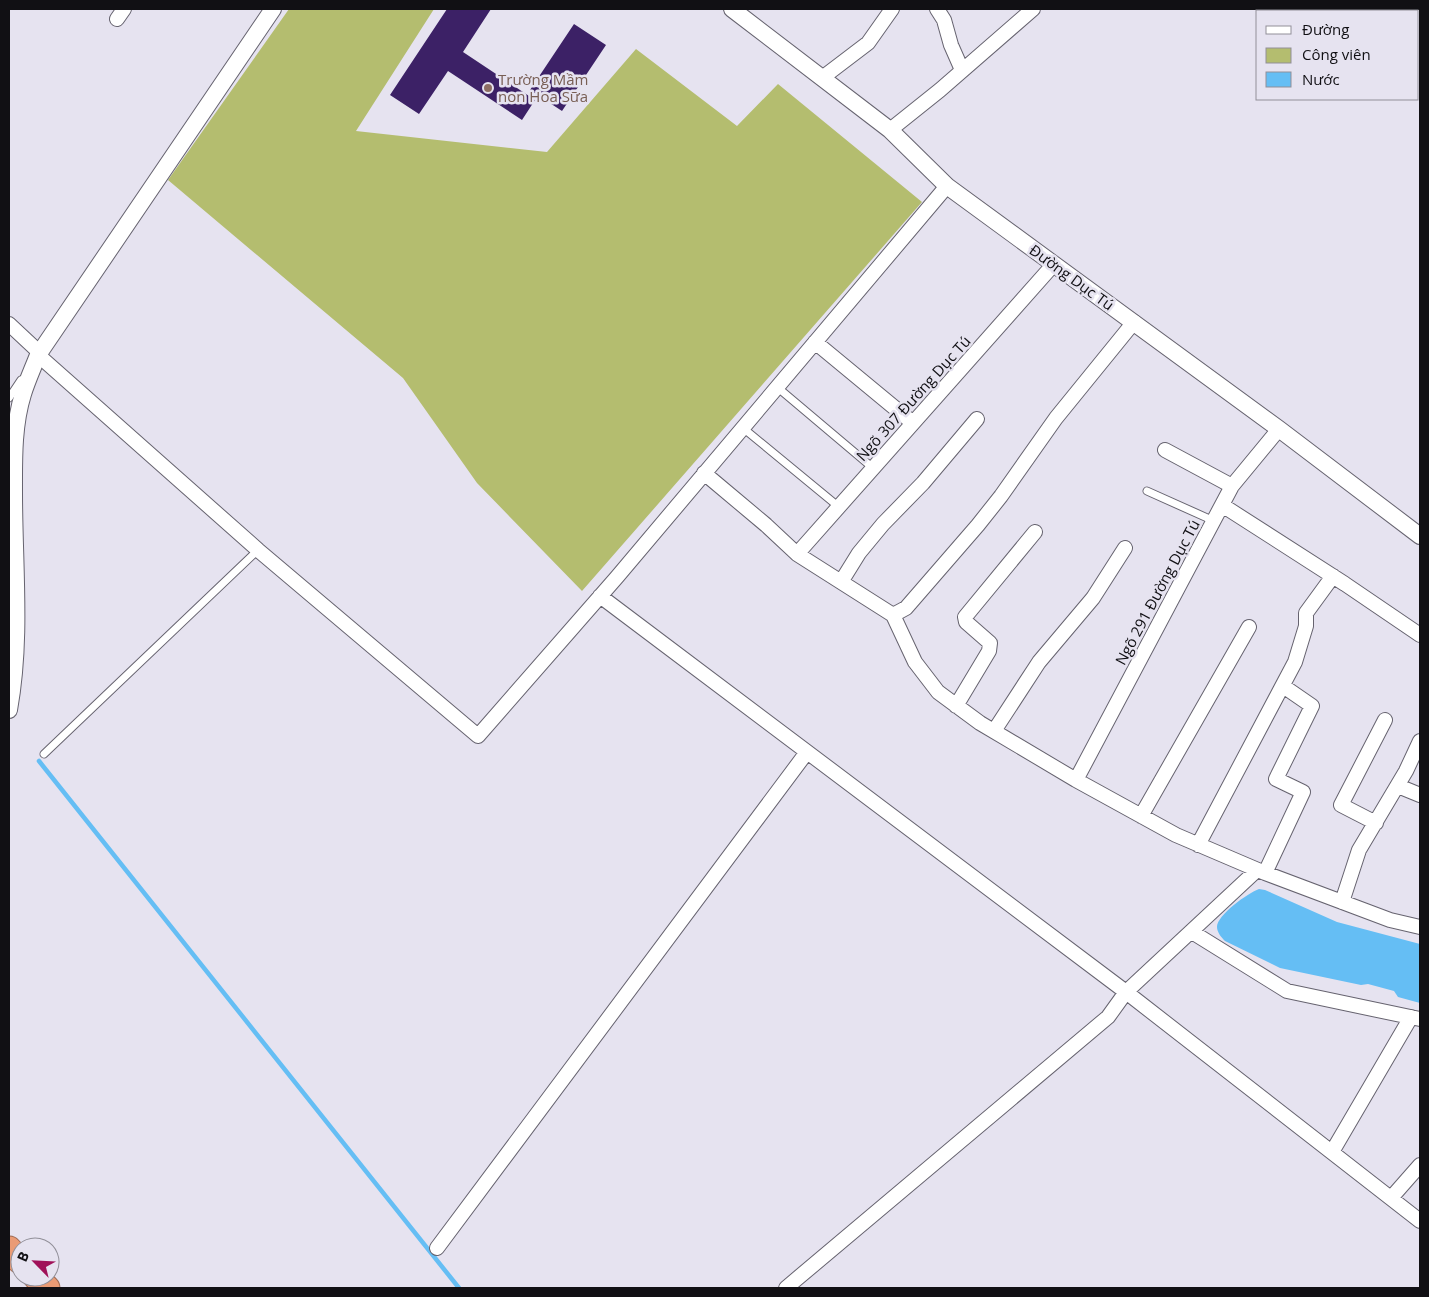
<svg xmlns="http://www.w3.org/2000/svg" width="1429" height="1297" font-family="'Open Sans',sans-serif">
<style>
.green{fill:#b4bd6f}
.water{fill:#65bef4}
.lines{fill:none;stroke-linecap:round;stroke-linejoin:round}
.stream{stroke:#65bef4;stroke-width:4.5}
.building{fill:#3c2166}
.service-casing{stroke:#66636f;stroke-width:9}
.minor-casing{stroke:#66636f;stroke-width:16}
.tertiary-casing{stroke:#66636f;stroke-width:18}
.motorway-casing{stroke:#9e6a53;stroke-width:27}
.service{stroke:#fff;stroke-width:7}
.minor{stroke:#fff;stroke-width:14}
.tertiary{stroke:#fff;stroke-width:16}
.motorway{stroke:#ea9b75;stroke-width:25}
.education-dot{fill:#8d6e63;stroke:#e6e3f0;stroke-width:2}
.labels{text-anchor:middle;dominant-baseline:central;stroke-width:5;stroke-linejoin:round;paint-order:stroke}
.education-label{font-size:15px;fill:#785e54;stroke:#e6e3f0;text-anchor:start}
.street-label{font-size:15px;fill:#111014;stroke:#e6e3f0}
</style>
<rect width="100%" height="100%" fill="#e6e3f0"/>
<!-- green -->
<path class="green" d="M289,9H434L356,131L547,152L636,49L737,126L778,84L922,202L582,591L477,483L403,378L168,180Z"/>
<!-- water -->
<path class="water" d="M1259,889L1265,890L1337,922L1420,944V1003L1398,997L1394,991L1368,984L1361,985L1280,968L1225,941C1221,937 1217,932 1217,927C1217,915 1248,893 1259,889Z"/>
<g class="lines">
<!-- stream -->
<path class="stream" d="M39,761L459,1288"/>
</g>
<!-- building -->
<path class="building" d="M447,9H491L463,52L535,100L522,120L448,71L419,114L390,95Z
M574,24L606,45L562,111L530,90Z"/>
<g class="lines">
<defs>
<path id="service" d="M777,387L873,468
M9,398L21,380
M743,428L839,507
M1147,491L1214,521
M44,754L258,550"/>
<path id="minor" d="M937,9L944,20L951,45L962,70
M117,19L124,9
M822,78L868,43L892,9
M890,130L940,90L1033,9
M9,324L40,353
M815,342L913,423
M38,355L258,550L478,736L617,577L947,186
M1165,450L1232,486
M704,473L766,525L797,554L893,615L915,662L938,692L980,723L1076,780L1176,835L1265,873L1390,920L1420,927
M1222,505L1345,584L1420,635
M797,554L1054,264
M841,582L859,553L883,524L923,483L977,419
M600,596L1126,992L1420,1221
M893,615L906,608L978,525L1001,496L1056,418L1134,322
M956,706L989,651L990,643L966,622L965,617L1035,532
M994,731L1039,662L1093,598L1125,548
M1076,780L1232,486L1279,429
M1398,786L1420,795
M1141,816L1249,627
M1376,823L1341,805L1385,720
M1198,845L1295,662L1306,626V613L1333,576
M1265,873L1303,792L1276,779L1312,706L1283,686
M1342,902L1359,850L1406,771L1420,741
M1192,932L1287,991L1420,1019
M1332,1152L1411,1017
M1391,1198L1420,1165
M437,1248L807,752
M786,1288L1108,1017L1126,992L1257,870"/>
<path id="tertiary" d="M732,9L890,130L947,186L1279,429L1420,536
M9,710C22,638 14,566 14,493C14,461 13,426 23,394C27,381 33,368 38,355L273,9"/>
<path id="motorway" d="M9,1249L20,1261
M36,1277L47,1288"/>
</defs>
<!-- service casing -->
<use href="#service" class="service-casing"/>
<!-- minor casing -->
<use href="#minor" class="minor-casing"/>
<!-- tertiary casing -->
<use href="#tertiary" class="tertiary-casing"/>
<!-- motorway casing -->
<use href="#motorway" class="motorway-casing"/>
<!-- service -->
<use href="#service" class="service"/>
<!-- minor -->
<use href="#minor" class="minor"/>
<!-- tertiary -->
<use href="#tertiary" class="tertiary"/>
<!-- motorway -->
<use href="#motorway" class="motorway"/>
</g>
<!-- markers -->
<circle class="education-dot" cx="488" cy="88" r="5"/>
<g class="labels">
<!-- education labels -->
<g class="education-label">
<text x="498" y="79">Trường Mầm<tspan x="498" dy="17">non Hoa Sữa</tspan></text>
</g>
<!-- street labels -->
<g class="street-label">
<text transform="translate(1072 277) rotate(36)">Đường Dục Tú</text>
<text transform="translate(913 398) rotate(-48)">Ngõ 307 Đường Dục Tú</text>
<text transform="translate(1157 592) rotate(-62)">Ngõ 291 Đường Dục Tú</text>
</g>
</g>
<!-- border -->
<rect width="1429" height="1297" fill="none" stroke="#111014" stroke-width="20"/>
<!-- legend -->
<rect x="1256" y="10" width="162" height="90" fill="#e6e3f0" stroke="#918f98"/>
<rect x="1266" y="26" width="25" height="8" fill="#ffffff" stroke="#918f98"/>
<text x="1302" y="35" font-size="15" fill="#111014">Đường</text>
<rect x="1266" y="48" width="25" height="15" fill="#b4bd6f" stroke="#918f98"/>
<text x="1302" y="60" font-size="15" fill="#111014">Công viên</text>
<rect x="1266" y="72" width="25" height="15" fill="#65bef4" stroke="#918f98"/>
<text x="1302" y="85" font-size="15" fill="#111014">Nước</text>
<!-- north arrow -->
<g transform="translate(35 1262) rotate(294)"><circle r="24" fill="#e6e3f0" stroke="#918f98"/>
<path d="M0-4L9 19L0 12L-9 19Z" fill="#a01159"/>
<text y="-8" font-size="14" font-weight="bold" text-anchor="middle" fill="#111014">B</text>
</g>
</svg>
